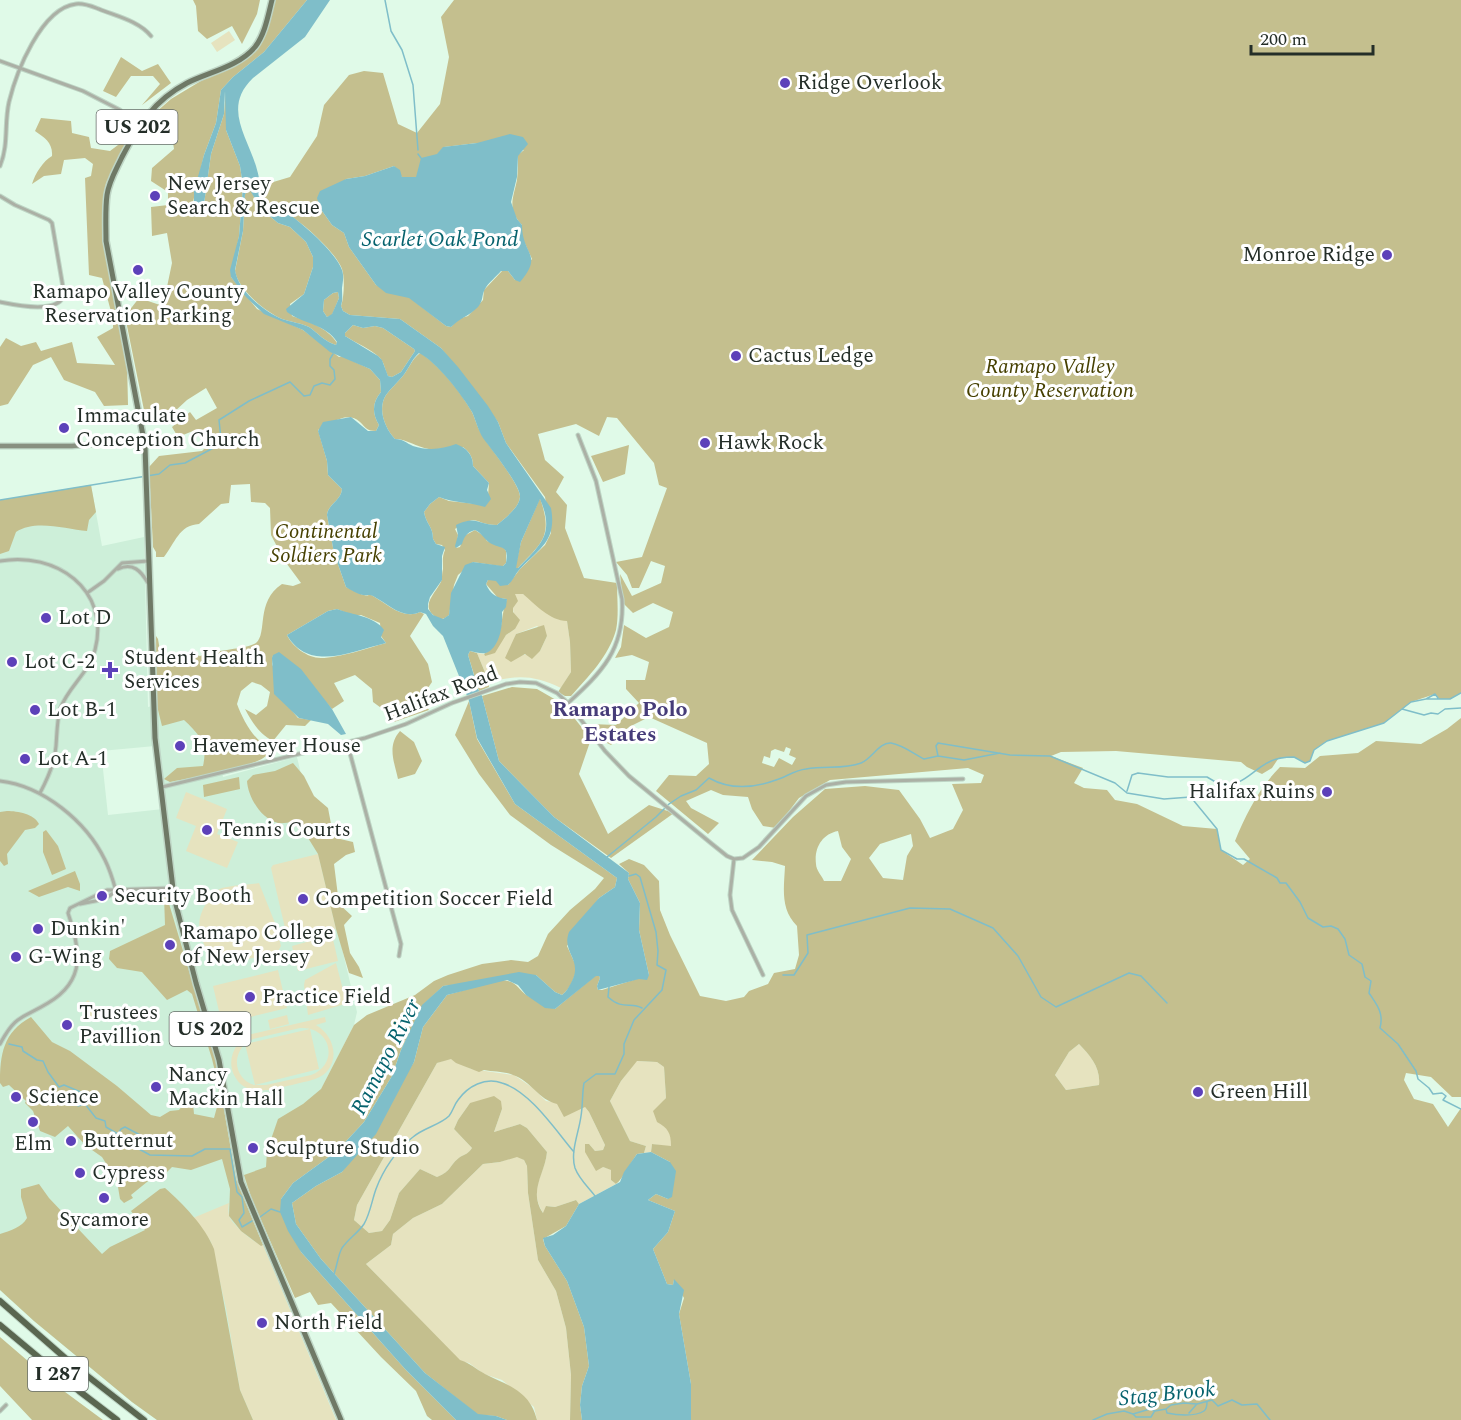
<svg xmlns="http://www.w3.org/2000/svg" width="1461" height="1420" font-family="Spectral,serif">
<style>
.built{fill:#cdefd9;fill-rule:evenodd}
.green{fill:#e6e3bf;fill-rule:evenodd}
.forest{fill:#c4bf8e;fill-rule:evenodd}
.water{fill:#7fbec9;fill-rule:evenodd}
.lines{fill:none;stroke-linecap:round;stroke-linejoin:round}
.stream{stroke:#7fbec9;stroke-width:1.5}
.minor-casing{stroke:#bed5c5;stroke-width:5}
.secondary-casing{stroke:#bed5c5;stroke-width:7}
.primary-casing{stroke:#bed5c5;stroke-width:8}
.motorway-casing{stroke:#bed5c5;stroke-width:8}
.minor{stroke:#abb0a5;stroke-width:3}
.secondary{stroke:#889080;stroke-width:4.5}
.primary{stroke:#6f7966;stroke-width:5}
.motorway{stroke:#5a6650;stroke-width:6}
.poi-dot{fill:#5d41b9;stroke:#fff;stroke-width:2}
.labels{text-anchor:middle;dominant-baseline:central;stroke-width:6;stroke-linejoin:round;paint-order:stroke}
.shield{fill:#fff;stroke:#666d68;stroke-width:1.5}
.shield-label{font-size:20px;font-weight:bold;fill:#242e28}
.poi-label{font-size:21px;fill:#242e28;stroke:#fff;text-anchor:start}
.park-label{font-size:21px;font-style:italic;fill:#464001;stroke:#fff}
.street-label{font-size:21px;fill:#242e28;stroke:#fff}
.water-label{font-size:22px;font-style:italic;fill:#05626d;stroke:#fff}
.neighbourhood-label{font-size:22px;font-weight:bold;fill:#463c79;stroke:#fff}
</style>
<rect width="100%" height="100%" fill="#e0fae8"/>
<!-- built -->
<path class="built" d="M91,485L102,546L144,537L148,707L209,692L223,777L297,757L357,1012L354,1025L276,1177L240,1190L336,1420H157L132,1402L34,1321L0,1290V500ZM155,746L163,809L108,815L101,751Z"/>
<!-- green -->
<path class="green" d="M229,31L235,40L217,52L211,43Z
M515,594H523L567,620L570,642L571,672L561,688C533,675 519,675 489,682L477,653L484,654L485,656L506,635L515,629L513,608ZM537,626L547,636L540,651L519,656L514,640L516,634Z
M186,792L227,809L217,834L238,842L227,868L186,851L196,826L176,818Z
M318,854L336,929L288,941L271,868L273,865Z
M259,883L275,923L281,946L277,953L254,958L211,962C203,939 192,926 206,904C210,897 214,891 222,888C233,885 247,885 259,883Z
M332,935L338,961L298,971L292,946Z
M336,963L346,1001L345,1004L308,1015L304,985L305,980Z
M278,970L287,1008L222,1024L213,986Z
M88,1000L98,1012L91,1018L81,1006Z
M287,1015L289,1024L270,1029L268,1020Z
M325,1017L326,1022L316,1025C334,1035 341,1061 323,1075C314,1081 302,1082 292,1085C272,1089 246,1099 234,1075C229,1064 231,1053 238,1044L235,1038ZM300,1028C331,1026 340,1064 311,1075L266,1085H255L319,1069L310,1029L245,1044L253,1039ZM245,1044L255,1085H254C236,1079 231,1058 245,1044Z
M1079,1044C1090,1055 1101,1068 1099,1085L1066,1090L1055,1075L1069,1052Z
M451,1058L471,1069L514,1075L533,1088L546,1101L585,1107L589,1112L605,1145L603,1150L595,1151L589,1144L603,1167L612,1170L611,1180L616,1184L579,1204L576,1200L555,1207L547,1206L544,1214C527,1190 545,1174 547,1152L527,1128L520,1124L494,1132L502,1109L470,1103L458,1120L454,1129L472,1148C468,1154 465,1154 460,1157C449,1165 452,1171 437,1177L420,1169L399,1193L390,1220L382,1231L369,1233L354,1220L357,1205L437,1063Z
M636,1061L657,1062L664,1067L666,1098L660,1106L671,1136V1147L652,1144L651,1152L644,1153L646,1146L630,1141L610,1101L621,1081Z
M517,1156L524,1160L527,1166L528,1193L538,1260L556,1291L566,1328L571,1375L570,1420H537L534,1407L502,1380L484,1374L469,1363L460,1361L366,1264L391,1245L393,1234L413,1218L442,1204L483,1164L500,1162Z
M229,1203C228,1209 228,1213 230,1218C233,1225 256,1245 263,1245L336,1420H253L240,1390L226,1308L211,1242L193,1218Z"/>
<!-- forest -->
<path class="forest" d="M193,0H260L257,14L242,44L232,26L207,39L198,31L196,6Z
M271,0H307L264,52L233,77L221,90L216,123L204,155L193,202L204,204L211,154L224,114L226,90V130L240,166L243,186L239,236L231,277L257,309L303,330L339,357L342,356L370,369L380,380L381,392C372,403 372,413 379,425L376,431C367,431 366,428 360,422C347,410 330,424 318,430L327,461L328,475L342,489C341,501 328,504 327,515L334,553L346,587C352,589 358,594 364,595C370,597 367,593 373,596C387,604 403,620 420,612L424,614L410,636L428,664L432,682L421,698L429,710L394,722L388,713L373,702L372,689L355,675L334,683L344,701L332,709L317,692L273,655L272,664L289,707L298,718L311,720L305,726L286,725L273,741C259,734 252,722 245,709L256,715L267,706L270,692L261,685L252,682L241,691L237,704C243,720 254,741 270,748C269,752 269,753 266,756C255,767 189,778 170,782L164,779L177,768L203,766C208,744 200,735 184,720L162,726L157,706L156,636L158,639L161,657L166,661C180,660 186,651 200,656C214,650 247,649 256,643C268,633 255,602 282,584L293,586L301,583L284,560L271,535L270,508L265,503L251,502L250,484L231,485L229,503L221,504L199,524C179,525 175,543 164,557H156V552L153,547L149,467L159,456L202,451L209,444L206,432L193,431L178,437L172,427L190,412L196,420L217,408L206,388L187,400L174,412L146,420L125,316L139,298L163,306L172,263L167,233L152,236L151,207L168,205V192L151,181L152,168L174,149L172,136L147,120L171,99L224,67L258,42ZM337,609L354,616L361,615L380,623L381,636L386,643C368,648 339,658 321,658C307,658 292,646 287,635L328,611Z
M454,0H1461V693L1450,699H1439L1435,694L1411,702L1384,723L1327,741L1314,750L1310,761L1305,763C1296,756 1288,756 1278,759L1272,768L1262,774L1247,767L1241,762L1116,751L1061,752L1051,756L1083,768L1074,783L1084,788L1107,790L1115,800L1137,804L1183,826L1217,829L1221,850L1243,865L1250,859L1235,841C1246,814 1259,788 1280,767L1305,768L1320,756L1358,753L1376,741L1421,744L1447,729L1461,718V1097H1452L1431,1077L1406,1073L1404,1080L1414,1099L1433,1104L1448,1127L1461,1108V1420H691V1384L679,1314L684,1298L674,1280L673,1285L667,1284L653,1249L668,1232L675,1211L648,1200L656,1194L668,1199L670,1162L651,1152L652,1144L671,1146C671,1133 668,1128 657,1122L653,1111L666,1098L664,1067L657,1062L637,1061L621,1081L610,1101L630,1141L646,1146L644,1153L637,1154C631,1162 622,1180 616,1184L611,1180V1170L603,1167L596,1171L585,1152V1144H589L595,1151L603,1150L605,1145L589,1112L585,1107L564,1117L557,1104C539,1100 531,1081 513,1075C504,1071 493,1072 484,1070L479,1072L456,1063L451,1059L437,1063L357,1205L354,1220L369,1233L382,1231L390,1220L399,1193L420,1169L437,1177C452,1171 449,1165 460,1157C465,1154 468,1154 472,1148L454,1129L458,1120L470,1103L494,1096L501,1101L502,1109L494,1132L520,1124L527,1128L547,1152C545,1174 528,1191 543,1213L546,1206L555,1207L576,1200L579,1204L566,1226L543,1239L545,1246L567,1281L584,1327L589,1366L582,1386L580,1405L582,1420H570L571,1375L566,1328L556,1291L538,1260L528,1193L527,1166L524,1160L517,1157L500,1162L483,1164L442,1204L413,1218L393,1234L391,1245L366,1264L460,1360C470,1363 476,1369 485,1374C509,1386 530,1391 537,1420H507L496,1416L478,1415L425,1373L321,1259L296,1224L292,1203L316,1186L342,1172L414,1062L423,1027L447,995L500,980C517,980 517,989 528,996C537,1001 546,1005 555,1009L595,976H599L600,978L597,986L598,990H602L649,975L639,930L640,903L628,879L629,873L619,864L629,859L644,865L659,881L660,910L670,935L700,996L726,1001L744,997L749,991L768,984L774,973L795,969L799,955L797,926C780,909 784,888 785,866L772,862L752,860L793,817L825,789L865,786L899,790L920,819L930,838L953,829L963,810L952,784L981,783L984,775L968,768L830,780L799,798L776,828L763,826L752,809L748,797L723,795L711,790L686,801L691,808L719,823L708,834L656,791L669,775L696,776L709,764L707,743L649,717L629,727L611,745L605,742L591,724L616,725L639,703L626,689V680H645L649,662L632,655L615,658L621,647L624,625L646,638L669,627L673,612L653,603L633,613L623,603L620,574L632,596L661,583L665,566L651,561L639,588H632L627,575L616,562L642,557L667,488L659,485L654,463L617,418L607,417L599,436L576,424L538,434L545,460L564,477L556,492L567,505L565,528L584,578L617,583C617,598 619,615 616,630C609,656 588,677 571,696H565L558,692L571,672L570,642L567,621C550,621 535,604 523,594H515L518,601L513,608V612L520,620L515,629L506,635L495,653L485,656L484,654C505,642 499,618 507,599L498,598L486,584L488,580L493,579L508,585L520,569L545,545L551,533L545,497L506,443L498,422L441,348L400,319L350,315L343,311L341,306C344,299 345,277 342,269C334,248 288,209 266,202L263,199L260,186L290,177L317,136L324,105L349,75L364,71L383,73L398,124L417,133L440,104L449,57L441,17ZM477,143L524,150L518,155C518,163 518,172 517,180C513,199 507,209 522,225V237L532,259L515,280L508,271H502L484,290L483,300L468,316L458,319L451,327L446,326L409,297L376,285L349,247L344,233L332,225L320,208L346,179L365,176L394,166L402,177H417L444,147ZM786,747L791,749L789,755L796,758L792,765L779,758L774,767L762,763L764,756L770,758L771,751L775,749L784,752ZM838,831L842,847L851,859L841,881H824C822,876 816,870 816,864C814,848 822,834 838,831ZM911,834L913,846L907,856L903,880L883,878L869,858L880,844ZM1079,1044C1090,1055 1101,1068 1099,1085L1066,1090L1055,1075L1069,1052Z
M121,57L142,71L158,64L171,83L142,105L160,84L153,76H131L116,97L103,91Z
M41,118L71,121L72,133L89,137L91,148L110,151L122,142V129L119,122L130,118L140,120L106,183L104,197L106,248L127,362L128,405L104,406L95,392L64,380L51,357L33,365L8,404L0,406V347L6,338L21,346L36,342L41,351L72,342L77,363L115,365L97,337L113,328V319L102,278L89,275L85,178L91,176L93,164L85,158L64,160L61,174L44,176L32,184C35,174 43,161 52,156C53,143 45,138 35,131Z
M250,189L260,208L278,223L290,227L306,242L313,257V267L304,294L290,304L292,316C308,321 328,328 337,343L336,345C325,342 318,333 309,327C301,323 291,322 282,319C265,312 238,289 235,271L243,231L245,194Z
M338,292L339,298L332,315L327,317L323,311L324,300L333,293Z
M353,325L363,328L375,326L383,328L414,349L415,351L401,372L392,377L388,376C385,370 384,362 380,358C371,349 356,343 345,336V333Z
M420,353C438,363 462,394 472,412C476,421 478,430 484,438C491,449 521,486 520,497C519,508 505,518 497,525C474,525 479,512 455,529L458,535L456,548L460,547L464,536L475,530L484,536L487,541L504,548L506,551V563L503,566H499L473,562L458,575L454,585L449,615C444,619 441,621 436,617C418,605 438,592 442,579C442,576 442,573 443,569C443,562 442,557 445,550L442,545L436,544L433,539C433,526 426,524 424,512L430,504L439,497L449,501L476,504L488,496L489,483L473,466C473,458 470,452 463,447C451,447 440,450 429,449C416,447 407,439 395,439C385,428 377,409 386,395C391,388 397,383 402,377C409,369 411,360 420,353Z
M629,445L625,474L603,482L591,456Z
M91,485L96,512L89,520L87,531C66,529 35,519 16,532L9,551L0,554V500Z
M540,498C553,536 543,542 518,568H515L521,542Z
M544,625L547,636L540,651L532,659L525,654L511,662L505,658L516,634Z
M470,651L477,653L489,682V687L479,691L468,655Z
M512,687L537,689L563,704L591,739L579,774L608,834L649,805L674,813L611,858L554,817L499,761L482,696Z
M469,701L477,739L515,804L617,878L615,887L599,898L567,946L577,968C574,978 571,988 562,995L555,992L536,975L443,986L423,1005L401,1050L392,1076L364,1122L337,1151L293,1183L281,1199L301,1252L405,1369L456,1420H432L427,1416L416,1391L381,1357L331,1303L318,1305L310,1292L295,1298L251,1197L244,1175L266,1167L267,1151L278,1119L303,1104L321,1089L354,1025L367,1015L415,995L434,981L448,975L482,964L511,960L528,962L538,956L548,934L570,910L595,889L604,878L551,845L510,815L479,774L455,735Z
M400,731L414,742L422,761L415,774L398,779C394,761 387,746 400,731Z
M293,763L304,776L314,796L328,808L332,829L336,838L353,842L355,852L346,855L334,864L339,904L352,916L344,925L350,953L359,967L363,978L349,973L336,929L318,854L305,833L293,822C288,822 283,824 278,823C261,819 248,797 247,781L253,775L275,771Z
M239,777L240,789L204,797L203,785Z
M7,811C18,811 34,814 39,824L35,828L25,830L7,854L8,864L4,866L0,861V812Z
M46,830L58,846L66,869L52,875L43,852V832Z
M75,871L80,884V891L68,887L39,897L28,891Z
M164,896L167,897L215,1058L236,1179L263,1245L261,1246L241,1231L229,1216L230,1189L222,1159L191,1170L172,1167L160,1179L158,1173L131,1195L133,1198L124,1203L120,1199L117,1181L102,1157L85,1145L68,1126L55,1137L40,1131L33,1111L25,1103L26,1101L9,1085L3,1087L0,1083C0,1055 3,1032 31,1017L52,1042L70,1051L117,1086L151,1115L160,1117L170,1111L179,1110L183,1105L193,1103L194,1114L214,1118L217,1107L219,1088L212,1059L192,994L187,990L167,1000L142,972L117,968L109,959L110,951L165,925Z
M39,1184L49,1198L102,1254L110,1247L145,1230L131,1211L160,1189L165,1188C183,1204 205,1226 214,1249L240,1390L253,1420H157L132,1402L34,1321L0,1290V1234C10,1231 22,1227 27,1218L21,1197V1189Z
M0,1337L57,1386L103,1420H32L0,1386Z"/>
<!-- water -->
<path class="water" d="M307,0H330L305,37L253,78C223,107 246,134 256,166C259,176 261,188 263,199C269,204 277,206 283,210C300,221 335,251 342,270C344,276 343,281 342,288C342,295 343,299 341,306L343,311L350,315L400,319L441,348L458,367L488,406L498,422L506,443L551,508C557,541 540,548 520,569C515,574 513,581 508,585L500,586L496,581L488,580L486,584C490,594 497,598 507,599L506,607L502,612C503,624 500,648 486,653C481,654 475,652 470,651L468,655L478,689L482,696L499,761L554,817L629,873L628,879L640,903L639,930L649,975L647,980L639,979L598,990L597,986L600,978L599,976H596L555,1009L545,1008L526,995L518,985L507,980L447,995L423,1027L414,1062L376,1134L342,1172L316,1186L292,1203L296,1224L321,1259L425,1373L478,1414L496,1416L507,1420H456L405,1369L301,1252L288,1231L280,1212L281,1199L293,1183L337,1151L364,1122L392,1076L401,1050L422,1005L443,986L519,972L536,975L555,992L562,995C567,991 568,988 571,983C584,960 561,953 569,932L599,898L615,887L617,878L515,804L477,738L469,701L443,636L433,626L426,614L420,612C403,620 388,604 373,596C368,594 369,596 363,595C357,594 351,590 346,587L334,553L327,515C328,504 341,501 342,489L328,475L327,461L318,431L323,422L351,417L368,431H376L379,425C372,413 372,403 381,392L380,380L370,369L330,352L303,330L264,314L246,297L231,277L230,270L239,236L243,186L240,166L226,130L225,91L224,114L211,154L204,204L202,208L194,206V191L204,155L216,123L221,90L233,77L264,52ZM250,190L260,208L278,223L290,227L306,242L313,257V267L304,294L286,309L287,312C303,324 326,324 337,342L336,345C325,342 318,333 309,327C301,323 291,322 282,319C264,311 238,291 235,270L243,231L245,194ZM338,292L339,298L332,314L327,317L323,311L324,300L333,293ZM353,325L363,328L375,326L383,328L414,349L415,351L401,372L392,377L388,376L382,360L378,356L345,336V333ZM419,353C437,362 462,395 472,412C476,421 478,430 483,438C491,449 521,486 520,497C519,508 505,518 497,525C477,525 478,515 456,525L458,535L455,546L456,548L462,544C464,537 467,532 475,530C482,533 484,539 490,543C502,550 509,544 506,563L503,566L473,562L465,565L451,593L449,615L443,619L433,615L428,609V604L430,597L442,580V556L445,547L436,544L433,539C433,526 426,524 424,512L430,504L439,497C454,503 470,502 485,507L491,499L487,490L489,483L473,466C473,455 467,448 456,444C443,449 428,451 413,446C406,443 404,439 395,439C385,428 377,409 386,395C391,388 397,383 402,377C409,369 411,360 419,353ZM540,499C555,534 541,544 518,568H516L521,542Z
M510,134L523,137L528,144L518,156L517,177L511,202L517,219L522,225C522,255 544,254 520,282L515,280L508,271H501C497,276 488,283 485,289C481,296 484,299 478,307C469,316 460,318 451,327L446,326L409,298L386,293L376,285L349,247L344,233L332,225L320,208L317,198L320,191L346,179L365,176L394,166L400,170L402,177H416L421,158L437,154L443,147L477,143Z
M337,609C352,615 375,616 384,630L381,637L386,643C352,651 309,673 287,635L328,611Z
M279,652L301,669L332,709L346,734L341,735L328,724L299,718L274,694L272,658L273,655Z
M651,1152L670,1162L676,1171L672,1197L668,1199L656,1194L648,1200L675,1211L668,1232L653,1249L667,1284L673,1285L674,1279L684,1290L679,1314L691,1384V1420H582L580,1405L582,1386L589,1366L584,1327L567,1281L545,1246L543,1238L553,1235L566,1226L579,1204L620,1182L624,1172L637,1154Z"/>
<g class="lines">
<!-- stream -->
<path class="stream" d="M385,0L391,31L402,50L413,85L418,150
M418,154L421,158
M0,500L159,474L170,465L185,463L219,445L221,439L219,420L249,401L290,382L304,396L310,395L314,386L322,383L330,385L335,379L334,370L330,366V359L333,354
M1426,699L1435,694L1438,698
M1402,709L1424,715L1431,713L1438,714L1445,709L1461,708
M938,756L936,746L938,743L1010,755L1050,756L1115,783L1127,793L1164,799L1204,796L1220,784C1242,788 1252,770 1269,762C1276,758 1285,757 1294,757L1305,763L1310,761L1314,750L1327,741L1384,723L1411,702L1426,699H1450L1461,693
M1127,791L1132,775L1138,773L1168,777H1207L1219,784
M1195,797L1194,801L1217,829L1221,850L1237,859H1244L1277,878L1280,883H1286L1300,902L1308,918L1323,927L1331,926L1338,929L1345,939L1349,955L1362,964L1365,977L1371,981L1369,993C1377,1005 1384,1013 1380,1028L1398,1044L1416,1071L1418,1079L1429,1088L1433,1094L1442,1093L1446,1096L1443,1100L1461,1109
M607,857L656,817L669,804L681,796L696,790L709,778C730,790 754,788 776,780C786,777 795,770 806,769C825,765 843,770 861,763C872,759 879,742 891,743C903,745 914,754 924,759L938,756L964,760L1000,753
M783,975H794L808,953L807,935L910,908L950,909L993,928L1018,956L1041,997L1056,1007L1129,973L1141,976L1167,1003
M609,987L608,997C623,1011 631,1001 642,1008
M9,1044L22,1047L23,1051L37,1060L43,1061L48,1072L59,1087L64,1085L83,1093L78,1106L85,1104L96,1118L105,1121L106,1127L118,1134L121,1129L125,1127L142,1136L139,1149L150,1155L192,1156L205,1149H230L237,1192L242,1197L244,1213L239,1220L242,1227L252,1221
M595,1196C589,1188 579,1179 575,1168C570,1152 579,1132 581,1116C583,1104 582,1094 584,1083L596,1074H615L624,1054V1044L634,1020L662,990L666,970L657,965L658,951L656,932L640,877L636,874L629,876
M260,1217L271,1209L280,1212
M334,1274C337,1266 338,1255 342,1248C348,1239 358,1233 364,1224C370,1214 372,1200 376,1189C383,1170 397,1149 413,1137C423,1128 440,1125 449,1116C453,1111 454,1105 458,1100C468,1086 485,1077 502,1083C530,1091 556,1131 574,1152
M1166,1409L1167,1413C1176,1415 1195,1417 1204,1411C1207,1409 1207,1405 1207,1402
M1189,1413L1196,1405
M1133,1414L1136,1417H1151L1154,1412
M1093,1420L1107,1414L1124,1411L1133,1414L1150,1409L1155,1411L1166,1409L1171,1405L1184,1403L1197,1404L1212,1400L1218,1406L1232,1400L1242,1405L1257,1404L1270,1420"/>
<defs>
<path id="minor" d="M0,61L83,91L120,110
M0,166C9,144 4,124 9,102C16,73 41,8 76,4C84,3 91,6 99,9C116,16 139,21 151,36
M0,196L15,205L49,220L52,223L64,293C62,315 15,305 0,302
M0,561C55,551 111,589 95,650C89,673 68,687 60,709C57,721 57,733 56,746C55,763 48,778 40,793
M118,569C133,562 141,571 148,583
M87,593L104,581L122,563L148,561
M568,703C602,672 625,649 622,599L596,481L578,435
M347,742L401,944L399,956
M0,781C43,786 86,821 105,860C110,870 113,880 116,891
M162,787L365,738L406,724L452,703L506,684L520,682L536,683L557,693L568,703L605,751L629,776L712,844L727,856L734,859L743,858L759,847L806,796L826,785L846,782L963,779
M734,859L730,895L732,910L763,975
M80,904C97,900 103,902 116,891
M0,1044C16,1014 22,1019 48,1003C87,980 80,949 68,913L70,908L107,890L173,888
M0,1411L6,1405"/>
<path id="secondary" d="M0,446H72L144,440"/>
<path id="primary" d="M272,0C268,16 265,34 255,47C238,67 209,72 187,83C153,101 139,125 122,157C116,170 109,181 107,195C105,210 106,226 106,241L145,446L155,738L174,897L196,983L219,1060L241,1182L341,1420"/>
<path id="motorway" d="M0,1301L72,1364L144,1420
M0,1325L79,1391L117,1420"/>
</defs>
<!-- minor casing -->
<use href="#minor" class="minor-casing"/>
<!-- secondary casing -->
<use href="#secondary" class="secondary-casing"/>
<!-- primary casing -->
<use href="#primary" class="primary-casing"/>
<!-- motorway casing -->
<use href="#motorway" class="motorway-casing"/>
<!-- minor -->
<use href="#minor" class="minor"/>
<!-- secondary -->
<use href="#secondary" class="secondary"/>
<!-- primary -->
<use href="#primary" class="primary"/>
<!-- motorway -->
<use href="#motorway" class="motorway"/>
</g>
<!-- markers -->
<g class="poi-dot">
<circle cx="785" cy="83" r="6"/>
<circle cx="155" cy="196" r="6"/>
<circle cx="1387" cy="255" r="6"/>
<circle cx="138" cy="270" r="6"/>
<circle cx="736" cy="356" r="6"/>
<circle cx="64" cy="428" r="6"/>
<circle cx="705" cy="443" r="6"/>
<circle cx="46" cy="618" r="6"/>
<circle cx="12" cy="662" r="6"/>
<path d="M107 661h6v6h6v6h-6v6h-6v-6h-6v-6h6z"/>
<circle cx="35" cy="710" r="6"/>
<circle cx="180" cy="746" r="6"/>
<circle cx="25" cy="759" r="6"/>
<circle cx="1327" cy="792" r="6"/>
<circle cx="207" cy="830" r="6"/>
<circle cx="102" cy="896" r="6"/>
<circle cx="303" cy="899" r="6"/>
<circle cx="38" cy="929" r="6"/>
<circle cx="170" cy="945" r="6"/>
<circle cx="16" cy="957" r="6"/>
<circle cx="250" cy="997" r="6"/>
<circle cx="67" cy="1025" r="6"/>
<circle cx="156" cy="1087" r="6"/>
<circle cx="1198" cy="1092" r="6"/>
<circle cx="16" cy="1097" r="6"/>
<circle cx="33" cy="1122" r="6"/>
<circle cx="71" cy="1141" r="6"/>
<circle cx="253" cy="1148" r="6"/>
<circle cx="80" cy="1173" r="6"/>
<circle cx="104" cy="1198" r="6"/>
<circle cx="262" cy="1323" r="6"/>
</g>
<g class="labels">
<!-- shield labels -->
<g class="shield">
<rect x="96.5" y="110" width="81" height="34" rx="4.5"/>
<rect x="169.5" y="1012" width="81" height="34" rx="4.5"/>
<rect x="28" y="1357" width="60" height="34" rx="4.5"/>
</g>
<g class="shield-label">
<text x="137" y="127">US 202</text>
<text x="210" y="1029">US 202</text>
<text x="58" y="1374">I 287</text>
</g>
<!-- poi labels -->
<g class="poi-label">
<text x="797" y="83">Ridge Overlook</text>
<text x="167" y="184">New Jersey<tspan x="167" dy="24">Search &amp; Rescue</tspan></text>
<text x="1375" y="255" text-anchor="end">Monroe Ridge</text>
<text x="138" y="292" text-anchor="middle">Ramapo Valley County<tspan x="138" dy="24">Reservation Parking</tspan></text>
<text x="748" y="356">Cactus Ledge</text>
<text x="76" y="416">Immaculate<tspan x="76" dy="24">Conception Church</tspan></text>
<text x="717" y="443">Hawk Rock</text>
<text x="58" y="618">Lot D</text>
<text x="124" y="658">Student Health<tspan x="124" dy="24">Services</tspan></text>
<text x="24" y="662">Lot C-2</text>
<text x="47" y="710">Lot B-1</text>
<text x="192" y="746">Havemeyer House</text>
<text x="37" y="759">Lot A-1</text>
<text x="1315" y="792" text-anchor="end">Halifax Ruins</text>
<text x="219" y="830">Tennis Courts</text>
<text x="114" y="896">Security Booth</text>
<text x="315" y="899">Competition Soccer Field</text>
<text x="50" y="929">Dunkin'</text>
<text x="182" y="933">Ramapo College<tspan x="182" dy="24">of New Jersey</tspan></text>
<text x="28" y="957">G-Wing</text>
<text x="262" y="997">Practice Field</text>
<text x="79" y="1013">Trustees<tspan x="79" dy="24">Pavillion</tspan></text>
<text x="168" y="1075">Nancy<tspan x="168" dy="24">Mackin Hall</tspan></text>
<text x="1210" y="1092">Green Hill</text>
<text x="28" y="1097">Science</text>
<text x="83" y="1141">Butternut</text>
<text x="33" y="1144" text-anchor="middle">Elm</text>
<text x="265" y="1148">Sculpture Studio</text>
<text x="92" y="1173">Cypress</text>
<text x="104" y="1220" text-anchor="middle">Sycamore</text>
<text x="274" y="1323">North Field</text>
</g>
<!-- park labels -->
<g class="park-label">
<text x="1050" y="367">Ramapo Valley<tspan x="1050" dy="24">County Reservation</tspan></text>
<text x="326" y="532">Continental<tspan x="326" dy="24">Soldiers Park</tspan></text>
</g>
<!-- street labels -->
<g class="street-label">
<text transform="translate(441 694) rotate(-21)">Halifax Road</text>
</g>
<!-- water labels -->
<g class="water-label">
<text x="440" y="239">Scarlet Oak Pond</text>
<text transform="translate(386 1057) rotate(-63)">Ramapo River</text>
<text transform="translate(1167 1394) rotate(-6)">Stag Brook</text>
</g>
<!-- neighbourhood labels -->
<g class="neighbourhood-label">
<text x="620" y="709">Ramapo Polo<tspan x="620" dy="25">Estates</tspan></text>
</g>
</g>
<!-- scale -->
<path d="M1251 45v9h122v-9" fill="none" stroke="#242e28" stroke-width="3"/>
<text x="1260" y="45" font-size="18" fill="#242e28" stroke="#ffffff" stroke-width="4.5" paint-order="stroke">200 m</text>
</svg>
